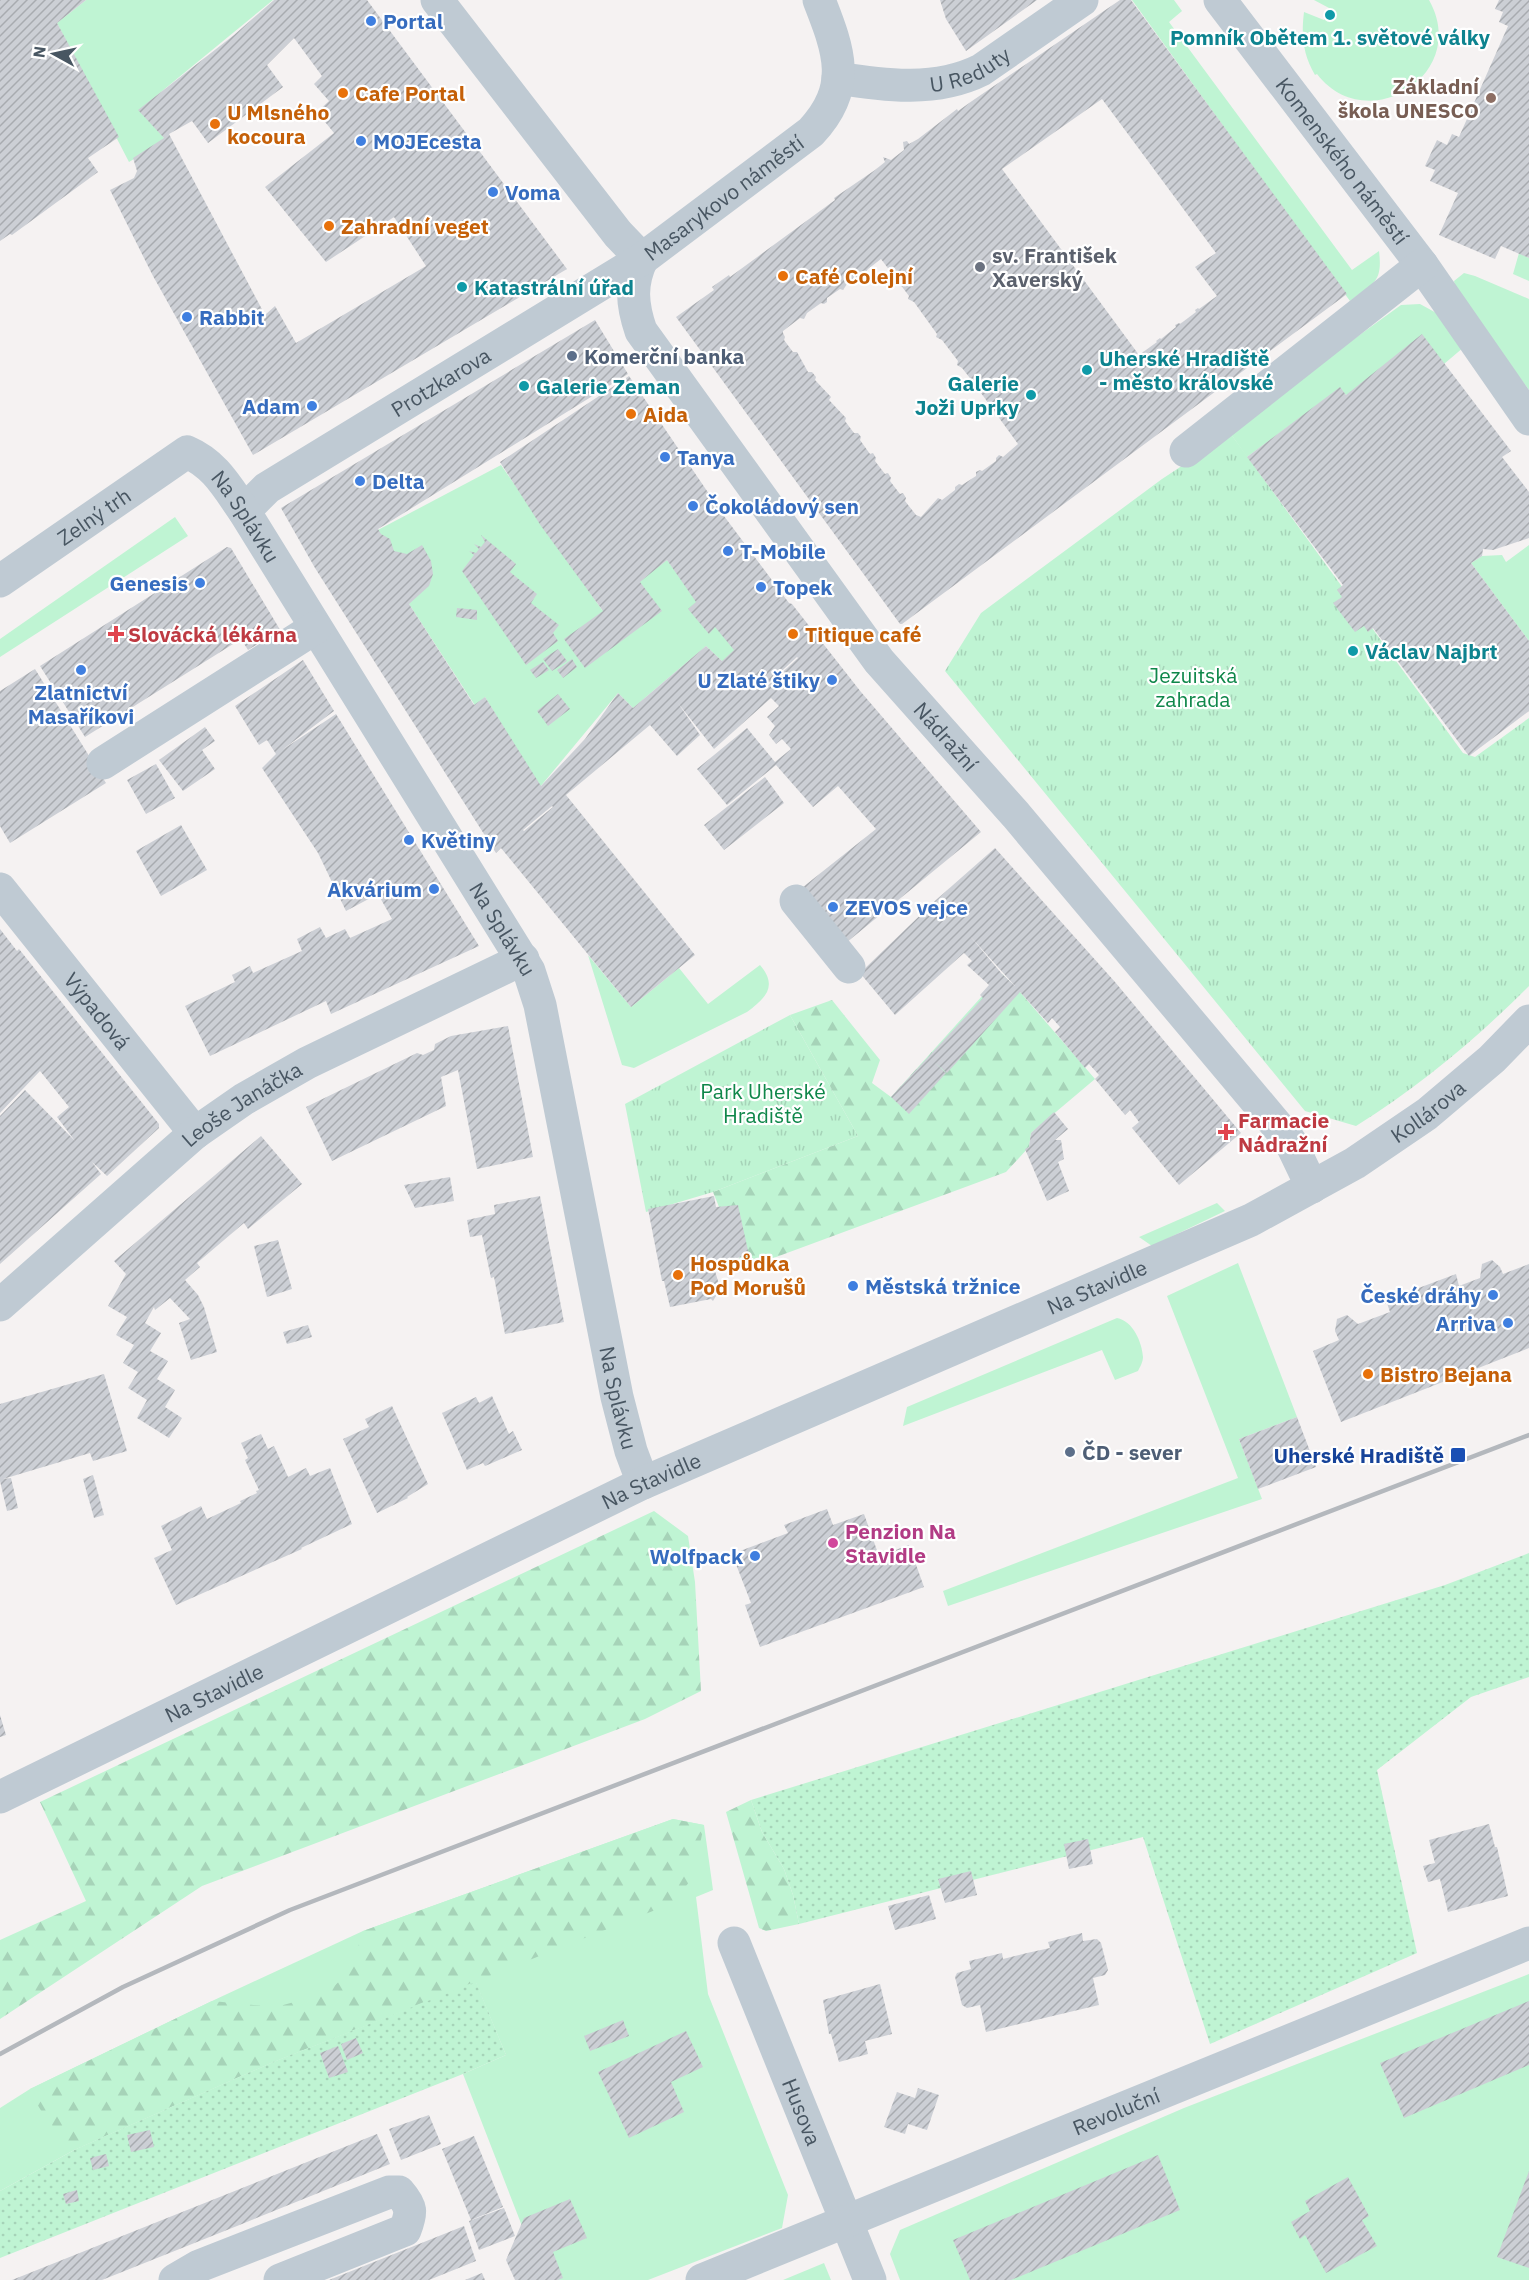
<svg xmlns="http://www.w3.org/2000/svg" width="1529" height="2280" font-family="'IBM Plex Sans',sans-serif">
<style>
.grass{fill:#bff4d3}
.forest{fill:url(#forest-firs)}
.park{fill:url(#park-tufts)}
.garden{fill:url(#garden-dots)}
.building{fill:url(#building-hatch);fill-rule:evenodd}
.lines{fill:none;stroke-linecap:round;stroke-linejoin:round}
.minor{stroke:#bfcad3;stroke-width:33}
.rail{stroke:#b4b8bd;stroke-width:4.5}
.culture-dot{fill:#0f9aa8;stroke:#fff;stroke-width:2}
.shop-dot{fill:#3f7fe0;stroke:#fff;stroke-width:2}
.food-dot{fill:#e8710a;stroke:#fff;stroke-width:2}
.education-dot{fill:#8d6e63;stroke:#fff;stroke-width:2}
.worship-dot{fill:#6b7280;stroke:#fff;stroke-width:2}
.service-dot{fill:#5c6f8a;stroke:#fff;stroke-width:2}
.health-dot{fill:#e0444e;stroke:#fff;stroke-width:2}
.transit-dot{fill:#1a4fb4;stroke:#fff;stroke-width:2}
.hotel-dot{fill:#d1479c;stroke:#fff;stroke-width:2}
.labels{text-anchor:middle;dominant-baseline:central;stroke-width:4.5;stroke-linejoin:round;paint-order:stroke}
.shop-label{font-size:21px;font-weight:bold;fill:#366cbe;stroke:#fff;text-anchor:start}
.culture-label{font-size:21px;font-weight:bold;fill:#0d838f;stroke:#fff;text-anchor:start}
.street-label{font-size:21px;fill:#485662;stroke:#fff}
.education-label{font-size:21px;font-weight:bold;fill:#785e54;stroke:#fff;text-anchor:end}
.food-label{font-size:21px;font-weight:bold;fill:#c56008;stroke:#fff;text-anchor:start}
.worship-label{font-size:21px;font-weight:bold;fill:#5b616d;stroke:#fff;text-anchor:start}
.service-label{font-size:21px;font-weight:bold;fill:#4e5e75;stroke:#fff;text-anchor:start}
.health-label{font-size:21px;font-weight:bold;fill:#be3a42;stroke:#fff;text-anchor:start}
.park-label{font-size:21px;fill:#0f874a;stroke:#fff}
.transit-label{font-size:21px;font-weight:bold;fill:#164399;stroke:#fff;text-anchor:end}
.hotel-label{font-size:21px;font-weight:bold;fill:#b23c85;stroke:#fff;text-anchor:start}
</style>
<defs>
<pattern id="forest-firs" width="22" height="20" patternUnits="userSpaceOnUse" patternTransform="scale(1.5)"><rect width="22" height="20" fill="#bff4d3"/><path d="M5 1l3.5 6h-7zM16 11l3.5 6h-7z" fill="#a6d3b8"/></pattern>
<pattern id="park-tufts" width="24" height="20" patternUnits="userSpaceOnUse" patternTransform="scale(1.5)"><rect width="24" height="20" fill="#bff4d3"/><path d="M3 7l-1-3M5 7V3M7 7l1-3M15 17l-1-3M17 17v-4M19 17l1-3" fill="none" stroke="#a6d3b8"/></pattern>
<pattern id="garden-dots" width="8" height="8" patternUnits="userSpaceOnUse" patternTransform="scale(1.5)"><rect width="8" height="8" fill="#bff4d3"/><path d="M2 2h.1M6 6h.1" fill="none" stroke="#a6d3b8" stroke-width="1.8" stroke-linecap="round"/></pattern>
<pattern id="building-hatch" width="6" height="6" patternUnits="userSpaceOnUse" patternTransform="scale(1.5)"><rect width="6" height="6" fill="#cccfd5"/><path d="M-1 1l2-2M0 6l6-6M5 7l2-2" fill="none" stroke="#a8abb0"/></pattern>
</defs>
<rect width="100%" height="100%" fill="#f5f2f2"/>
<!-- grass -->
<path class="grass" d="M86,0H273L139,110L166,140L129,162L57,23Z
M1132,0H1174L1182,11L1169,22L1352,270L1379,251C1383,283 1373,283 1350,301Z
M1314,0H1429C1471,74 1367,139 1317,74L1315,75C1303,54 1301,36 1304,12L1324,20L1329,8Z
M1519,253L1529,258V281L1513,274Z
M1464,273L1475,276L1529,299V390L1456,291L1454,281Z
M1420,304L1440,315L1464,347L1444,364L1346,395L1340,388L1247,457L1228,430L1401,305Z
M501,465L602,610L667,560L736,651L723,662L706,646L633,708L618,693L540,787L485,697L476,707L409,604L376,531Z
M175,517L188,536L0,657V639Z
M1529,545V641L1471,563L1482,556L1502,555L1506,562Z
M588,955L631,1007L679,968L708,1004L760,965C778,986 766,998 747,1012L634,1068L622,1065Z
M1217,1203L1225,1211L1152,1246L1139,1237Z
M1238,1263L1297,1417L1239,1439L1262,1499L948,1606L943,1591L1238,1478L1167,1296Z
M1117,1318C1133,1321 1142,1342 1143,1357C1143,1362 1140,1367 1138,1371L1115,1380L1102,1350L903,1426L907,1407Z
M673,1819L704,1825L713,1890L696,1897L708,1994L788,2195L782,2228L648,2280H543L463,2074L506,2055L476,1983L273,2062L76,2149L0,2191V2108L30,2089L212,2001L363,1931Z
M1529,1974V2280H900L890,2254L900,2230L1184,2108Z
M824,2263L831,2280H783Z"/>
<!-- forest -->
<path class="forest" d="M1002,974L1020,992L1095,1079L1031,1133L1029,1147L1006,1172L744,1269L713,1192L858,1136L790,1015L832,1000L880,1060L872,1083L891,1097Z
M654,1511L688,1536L695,1582L701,1691L645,1719L202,1886L0,2019V1940L86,1901L40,1802Z
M751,1800L762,1832L784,1869L793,1895L799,1924L766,1931L759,1928L726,1812Z
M673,1819L704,1825L693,1877L673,1903L273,2062L76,2149C54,2129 42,2117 30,2089L212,2001L276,2007L327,1993L351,1970L363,1931Z"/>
<!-- park -->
<path class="park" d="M1228,430L1463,753L1475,757L1529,718V986C1476,1039 1420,1086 1356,1126L1305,1111L945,671L981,613L1162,479L1209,448Z
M790,1015L858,1136L713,1192L646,1212L625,1104Z"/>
<!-- garden -->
<path class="garden" d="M1529,1553V1677L1471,1697L1377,1770L1417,1953L1210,2044L1143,1837L799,1924L793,1895L784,1869L762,1832L751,1800L1445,1585Z
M476,1982L506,2055L463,2074L0,2258V2191L76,2149L273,2062Z"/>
<!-- building -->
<path class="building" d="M0,0H86L57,23L119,137L88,158L98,172L12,235L10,234L0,241Z
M274,0H367L567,269L253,455L153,276L110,190L134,178L137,171L133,158L164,138L138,110L234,35ZM294,38L322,76L314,84L329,101L317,112L334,133L265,187L326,262L394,217L426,266L296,343L275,306L265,315L169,134L192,121L208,143L283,87L267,65Z
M940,0H1037L966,51L946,19Z
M1120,0H1131L1347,294L902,624H900L676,317L714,290L712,287L729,275L730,277L835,200L834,198L875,170L885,162L883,157L891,160L904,150L903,142L907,141L909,144L918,139L957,109L958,111L972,101ZM1102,99L1216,253L1195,267L1217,296L1199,309L1198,308L1195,310L1196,312L1180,324L1179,323L1175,325L1176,327L1161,339L1160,338L1156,341L1157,342L1139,355L1002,169ZM881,259L909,296L908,299L914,302L937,334L936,337L942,340L958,361L957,365L962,368L977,387L978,393H981L1018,444L1003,457L999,455L996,458V461L982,471L980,470L976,472V476L962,485L959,484L955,487V490L942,500L938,498L921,517L916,515L905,501L906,498L903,493L900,494L890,481L891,478L888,473L885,474L875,461L876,458L873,453L870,454L860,440L861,437L858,433H854L845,421L846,418L829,400L831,397L815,380L816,377L812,372H808L797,352H793L784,340L785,337L783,333V331L800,318L804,319L807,313L821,303L824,304L827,302V298L840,289L843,290L847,284L861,274L864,275L868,269Z
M1499,0H1529V258L1501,246L1495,259L1439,235L1458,193L1430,181L1435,170L1425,166L1437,140L1447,145L1452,134L1459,137L1508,26L1499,22L1503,12L1495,9Z
M595,320L628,374L378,529L381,534L390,539L394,551L407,554L422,545L431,561L433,574L429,586L409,604L474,705L485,697L541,786L585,739L618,693L633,708L706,646L722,661L734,650L715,627L709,634L688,609L696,602L667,560L640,582L662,611L585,668L564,639L603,611L541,526L500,462L629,376L724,516L789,603L792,604L861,692L981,832L841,947L798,891L876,829L838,786L813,807L776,765L727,805L697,769L747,728L775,762L791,749L782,739L776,744L769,735L775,726L767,717L779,706L771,698L714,749L678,703L700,735L677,756L650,725L566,795L695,955L631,1007L501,848L496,853L315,568L281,508ZM797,657L798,658L765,688L764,687ZM552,806L553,807L524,831L523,830Z
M1422,334L1511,451L1502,457L1529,492V538L1493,550L1483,549L1482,556L1471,563L1529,641V711L1469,756L1373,628L1368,632L1364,626L1355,632L1333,603L1342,597L1337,590L1343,585L1247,457L1340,387L1346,395Z
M481,535L516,564L510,572L537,594L531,603L559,625L553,633L558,641L526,665L462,571L474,555L469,551L476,553L479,549L474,544L481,547L485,542Z
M227,547L231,548L282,633L278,635L277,632L248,650L241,639L85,737L40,666Z
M457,608L477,610V620L456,617Z
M558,649L567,661L552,671L543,659Z
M572,659L577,667L563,678L557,670Z
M303,660L334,711L282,750L336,714L479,946L331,1014L326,1001L210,1056L185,1006L235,982L232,975L250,966L253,973L302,951L297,939L320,927L326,938L345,929L350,938L392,919L378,894L346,911L318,853L262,768L276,754L267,740L259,745L235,706Z
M543,662L549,670L536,678L530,670Z
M35,669L106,783L10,843L0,826V691Z
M558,694L570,709L548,726L537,711Z
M205,727L215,741L202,750L215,769L183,791L159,760Z
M156,764L175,798L146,814L127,780Z
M765,777L784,803L724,850L704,825Z
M181,825L207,870L161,896L136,851Z
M995,848L1115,982L1241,1133L1179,1185L1132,1128L1139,1122L1130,1110L1125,1115L1095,1079L1099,1075L1089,1064L1085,1068L1055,1032L1060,1027L1052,1018L1048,1023L1020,992L947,1073L934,1062L946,1073L909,1114L891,1097L983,998L980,995L989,985L967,965L972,961L964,953L895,1015L860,973L936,900ZM970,936L1015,986L1002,974Z
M0,929L17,951L19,949L159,1124V1128L107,1176L92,1162L101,1174L0,1264V1116L25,1090L75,1141L57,1117L69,1107L40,1071L0,1113Z
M508,1026L533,1157L477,1169L458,1070L441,1077L446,1106L332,1161L306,1107L417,1053L423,1055L434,1050L435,1044L451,1036Z
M1054,1112L1068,1129L1055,1140H1061L1064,1159L1058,1162L1069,1191L1047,1201L1025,1149L1029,1147L1031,1133Z
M261,1136L302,1184L248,1229L244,1223L197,1263L200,1267L185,1280L198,1295L204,1307L217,1352L191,1360L179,1323L190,1319L170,1298L155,1310L154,1307L145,1323L161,1333L150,1351L168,1361L157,1379L175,1390L165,1407L182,1418L169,1438L137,1418L147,1400L128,1388L138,1372L123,1363L134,1345L116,1335L127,1317L108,1306L126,1274L114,1261Z
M450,1177L454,1201L415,1208L404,1185Z
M540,1196L564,1322L505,1334L494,1277L491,1278L482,1235L470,1237L467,1220L495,1214L494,1205Z
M714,1196L716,1207L738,1205L749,1255L708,1265L710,1272L715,1271L718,1281L719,1291L713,1301L711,1299L670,1307L664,1281H662L648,1209Z
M278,1240L292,1289L267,1297L254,1246Z
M1492,1260L1500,1267L1503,1274L1529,1264V1348L1341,1422L1313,1351L1339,1340L1335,1331L1337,1319L1347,1315L1358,1324L1390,1312L1387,1303L1385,1304L1384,1301L1456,1274L1459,1286L1480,1278L1482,1264Z
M308,1325L312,1337L287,1344L283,1332Z
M104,1374L127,1451L93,1461L90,1453L3,1479L11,1478L18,1508L7,1511L0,1481V1404Z
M492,1396L509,1434L513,1431L522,1450L485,1466L483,1463L467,1470L442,1413L476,1397L479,1403Z
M392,1406L428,1484L407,1497L408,1498L377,1513L343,1439L369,1427L365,1419Z
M1297,1417L1316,1467L1258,1489L1239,1439Z
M261,1434L268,1449L274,1446L288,1477L306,1468L310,1476L330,1468L352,1524L301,1548L302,1549L176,1605L154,1558L172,1550L161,1526L201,1506L207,1519L241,1503L240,1501L257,1493L256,1491L259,1490L245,1460L248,1458L241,1443Z
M93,1475L104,1515L94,1518L83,1479Z
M827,1509L833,1525L864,1514L879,1556L909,1545L924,1587L760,1647L745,1605L751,1603L732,1554L788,1533L784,1525Z
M0,1715L6,1735L0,1737Z
M1489,1824L1495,1847H1497L1508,1896L1448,1912L1440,1879L1428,1882L1423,1866L1435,1863L1429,1840Z
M1088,1839L1093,1864L1069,1869L1064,1844Z
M971,1871L977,1895L945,1903L938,1879Z
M929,1895L936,1919L895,1930L888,1906Z
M1082,1933L1083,1941L1097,1939L1101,1943L1108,1970L1105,1975L1093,1978L1099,2005L986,2032L980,2005L967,2008L962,2005L955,1977L957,1973L971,1969L969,1961L1002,1953L1003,1959L1027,1953L1050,1948L1048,1942Z
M880,1984L892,2034L865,2041L868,2054L839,2062L831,2034H829L823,2000Z
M1529,2001V2065L1404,2118L1380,2063Z
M623,2020L629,2036L590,2051L584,2036Z
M686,2031L703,2067L671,2082L684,2112L629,2138L598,2072Z
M356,2038L363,2053L347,2060L341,2044Z
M338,2046L348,2072L329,2078L320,2053Z
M918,2088L939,2095L927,2130L908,2124L905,2134L884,2127L897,2092L915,2098Z
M429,2115L441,2144L401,2160L389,2129Z
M150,2130L154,2147L131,2152L127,2135Z
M377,2134L390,2164L237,2226L102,2280H12Z
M474,2136L503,2207L471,2220L442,2149Z
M106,2154L109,2166L93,2170L90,2158Z
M1158,2155L1180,2210L1011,2280H970L953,2240Z
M1529,2171V2268L1497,2257Z
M1348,2177L1369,2216L1362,2220L1377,2246L1326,2273L1305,2235L1300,2239L1291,2222L1310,2211L1305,2201Z
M77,2190L79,2201L66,2204L63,2194Z
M570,2199L587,2238L553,2252L563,2278L558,2280H515L506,2260L524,2218Z
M504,2208L515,2236L479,2250L469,2221Z
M464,2226L476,2261L429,2280H329Z
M482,2273L485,2280H465Z"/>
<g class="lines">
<!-- minor -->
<g class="minor">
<path d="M437,0L618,234L642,259"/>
<path id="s1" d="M1220,0L1422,265L1529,419"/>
<path id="s2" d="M838,78C885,86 937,92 981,70L1082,0"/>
<path id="s3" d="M642,259C630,284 632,305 641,331L879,661L1016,815L1290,1141L1312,1187"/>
<path d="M1186,451L1422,265"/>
<path id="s4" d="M244,511L267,488L642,259L811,132C853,87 839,51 819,0"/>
<path id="s5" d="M0,581L187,452C215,464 227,487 244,511L529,971L540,1005L617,1397L631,1451L643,1483"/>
<path d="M103,763L315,628"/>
<path id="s6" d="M0,889L195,1133"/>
<path d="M796,901L849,967"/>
<path id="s7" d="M0,1305L195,1133L244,1099L307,1063L523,959"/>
<path id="s8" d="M0,1797L643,1483L1251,1220L1355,1163L1427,1114L1492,1059L1529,1021"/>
<path id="s9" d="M734,1943L870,2280"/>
<path d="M175,2280L199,2266L389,2192H399C412,2207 412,2212 405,2230L280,2280"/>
<path id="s10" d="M702,2280L1529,1943"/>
</g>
<!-- rail -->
<path class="rail" d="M0,2054L123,1987L290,1910L1529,1435"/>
</g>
<!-- markers -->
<g class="culture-dot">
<circle cx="1330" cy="15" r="6"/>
<circle cx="462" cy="287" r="6"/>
<circle cx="1087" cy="370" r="6"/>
<circle cx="524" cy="386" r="6"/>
<circle cx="1031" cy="395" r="6"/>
<circle cx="1353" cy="651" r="6"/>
</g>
<g class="shop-dot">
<circle cx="371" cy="21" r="6"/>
<circle cx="361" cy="141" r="6"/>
<circle cx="493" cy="192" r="6"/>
<circle cx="187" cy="317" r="6"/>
<circle cx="312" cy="406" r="6"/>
<circle cx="665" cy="457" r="6"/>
<circle cx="360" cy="481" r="6"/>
<circle cx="693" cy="506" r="6"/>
<circle cx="728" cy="551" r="6"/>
<circle cx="200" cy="583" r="6"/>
<circle cx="761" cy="587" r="6"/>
<circle cx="81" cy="670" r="6"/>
<circle cx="832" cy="680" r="6"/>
<circle cx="409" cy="840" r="6"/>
<circle cx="434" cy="889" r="6"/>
<circle cx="833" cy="907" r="6"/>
<circle cx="853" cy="1286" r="6"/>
<circle cx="1493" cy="1295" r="6"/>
<circle cx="1508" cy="1323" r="6"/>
<circle cx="755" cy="1556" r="6"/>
</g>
<g class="food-dot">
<circle cx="343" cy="93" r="6"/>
<circle cx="215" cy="124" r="6"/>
<circle cx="329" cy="226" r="6"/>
<circle cx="783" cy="276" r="6"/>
<circle cx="631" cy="414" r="6"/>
<circle cx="793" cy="634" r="6"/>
<circle cx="678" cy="1275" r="6"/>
<circle cx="1368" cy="1374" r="6"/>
</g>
<circle class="education-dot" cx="1491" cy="98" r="6"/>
<circle class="worship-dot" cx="980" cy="267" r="6"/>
<g class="service-dot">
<circle cx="572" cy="356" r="6"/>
<circle cx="1070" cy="1452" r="6"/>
</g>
<g class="health-dot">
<path d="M113 625h6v6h6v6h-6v6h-6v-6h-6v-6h6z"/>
<path d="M1223 1123h6v6h6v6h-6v6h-6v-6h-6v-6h6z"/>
</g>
<rect class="transit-dot" x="1450" y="1447" width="16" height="16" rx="3"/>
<circle class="hotel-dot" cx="833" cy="1543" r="6"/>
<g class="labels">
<!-- shop labels -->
<g class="shop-label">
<text x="383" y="21">Portal</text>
<text x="373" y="141">MOJEcesta</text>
<text x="505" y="192">Voma</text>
<text x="199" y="317">Rabbit</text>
<text x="300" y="406" text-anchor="end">Adam</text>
<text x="677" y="457">Tanya</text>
<text x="372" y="481">Delta</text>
<text x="705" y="506">Čokoládový sen</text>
<text x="740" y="551">T-Mobile</text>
<text x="188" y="583" text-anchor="end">Genesis</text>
<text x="773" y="587">Topek</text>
<text x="820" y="680" text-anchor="end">U Zlaté štiky</text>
<text x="81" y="692" text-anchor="middle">Zlatnictví<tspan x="81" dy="24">Masaříkovi</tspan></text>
<text x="421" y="840">Květiny</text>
<text x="422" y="889" text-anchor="end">Akvárium</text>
<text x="845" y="907">ZEVOS vejce</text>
<text x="865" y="1286">Městská tržnice</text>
<text x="1481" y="1295" text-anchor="end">České dráhy</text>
<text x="1496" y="1323" text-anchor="end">Arriva</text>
<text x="743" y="1556" text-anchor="end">Wolfpack</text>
</g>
<!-- culture labels -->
<g class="culture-label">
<text x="1330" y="37" text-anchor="middle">Pomník Obětem 1. světové války</text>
<text x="474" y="287">Katastrální úřad</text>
<text x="1099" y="358">Uherské Hradiště<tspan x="1099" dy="24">- město královské</tspan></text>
<text x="1019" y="383" text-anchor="end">Galerie<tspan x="1019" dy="24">Joži Uprky</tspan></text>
<text x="536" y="386">Galerie Zeman</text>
<text x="1365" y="651">Václav Najbrt</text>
</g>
<!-- street labels -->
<g class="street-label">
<text stroke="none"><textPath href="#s2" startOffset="135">U Reduty</textPath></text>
<text stroke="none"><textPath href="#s1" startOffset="202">Komenského náměstí</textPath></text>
<text stroke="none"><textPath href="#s4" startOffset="574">Masarykovo náměstí</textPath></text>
<text stroke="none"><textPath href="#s4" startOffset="236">Protzkarova</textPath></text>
<text stroke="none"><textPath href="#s5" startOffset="114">Zelný trh</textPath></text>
<text stroke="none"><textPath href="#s5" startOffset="316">Na Splávku</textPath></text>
<text stroke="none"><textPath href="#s3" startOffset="582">Nádražní</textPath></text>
<text stroke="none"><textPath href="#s5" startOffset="802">Na Splávku</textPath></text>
<text stroke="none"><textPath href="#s6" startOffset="156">Výpadová</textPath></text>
<text stroke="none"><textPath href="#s7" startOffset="315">Leoše Janáčka</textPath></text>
<text stroke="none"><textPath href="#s8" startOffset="1586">Kollárova</textPath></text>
<text stroke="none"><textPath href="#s8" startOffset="1210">Na Stavidle</textPath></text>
<text stroke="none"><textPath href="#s5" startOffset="1288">Na Splávku</textPath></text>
<text stroke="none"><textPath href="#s8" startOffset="724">Na Stavidle</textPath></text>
<text stroke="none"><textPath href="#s8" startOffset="238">Na Stavidle</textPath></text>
<text stroke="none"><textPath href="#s9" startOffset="182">Husova</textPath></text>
<text stroke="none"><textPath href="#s10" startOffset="447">Revoluční</textPath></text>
</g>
<!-- education labels -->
<g class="education-label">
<text x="1479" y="86">Základní<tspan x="1479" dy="24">škola UNESCO</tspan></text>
</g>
<!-- food labels -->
<g class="food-label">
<text x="355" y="93">Cafe Portal</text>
<text x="227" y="112">U Mlsného<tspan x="227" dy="24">kocoura</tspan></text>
<text x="341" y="226">Zahradní veget</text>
<text x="795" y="276">Café Colejní</text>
<text x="643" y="414">Aida</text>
<text x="805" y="634">Titique café</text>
<text x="690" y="1263">Hospůdka<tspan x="690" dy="24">Pod Morušů</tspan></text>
<text x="1380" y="1374">Bistro Bejana</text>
</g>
<!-- worship labels -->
<g class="worship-label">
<text x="992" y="255">sv. František<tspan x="992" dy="24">Xaverský</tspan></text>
</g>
<!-- service labels -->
<g class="service-label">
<text x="584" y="356">Komerční banka</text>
<text x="1082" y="1452">ČD - sever</text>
</g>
<!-- health labels -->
<g class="health-label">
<text x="128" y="634">Slovácká lékárna</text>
<text x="1238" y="1120">Farmacie<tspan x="1238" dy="24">Nádražní</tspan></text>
</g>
<!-- park labels -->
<g class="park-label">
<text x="1193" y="675">Jezuitská<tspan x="1193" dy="24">zahrada</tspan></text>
<text x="763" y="1091">Park Uherské<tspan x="763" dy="24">Hradiště</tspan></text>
</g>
<!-- transit labels -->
<g class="transit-label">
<text x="1444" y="1455">Uherské Hradiště</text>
</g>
<!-- hotel labels -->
<g class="hotel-label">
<text x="845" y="1531">Penzion Na<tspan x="845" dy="24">Stavidle</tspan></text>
</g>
</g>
<!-- north arrow -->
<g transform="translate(54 54) rotate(278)" stroke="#ffffff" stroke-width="4.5" paint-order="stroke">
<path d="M0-4.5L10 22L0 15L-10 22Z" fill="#485662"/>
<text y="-9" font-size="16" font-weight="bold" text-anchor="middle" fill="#485662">N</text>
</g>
</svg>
